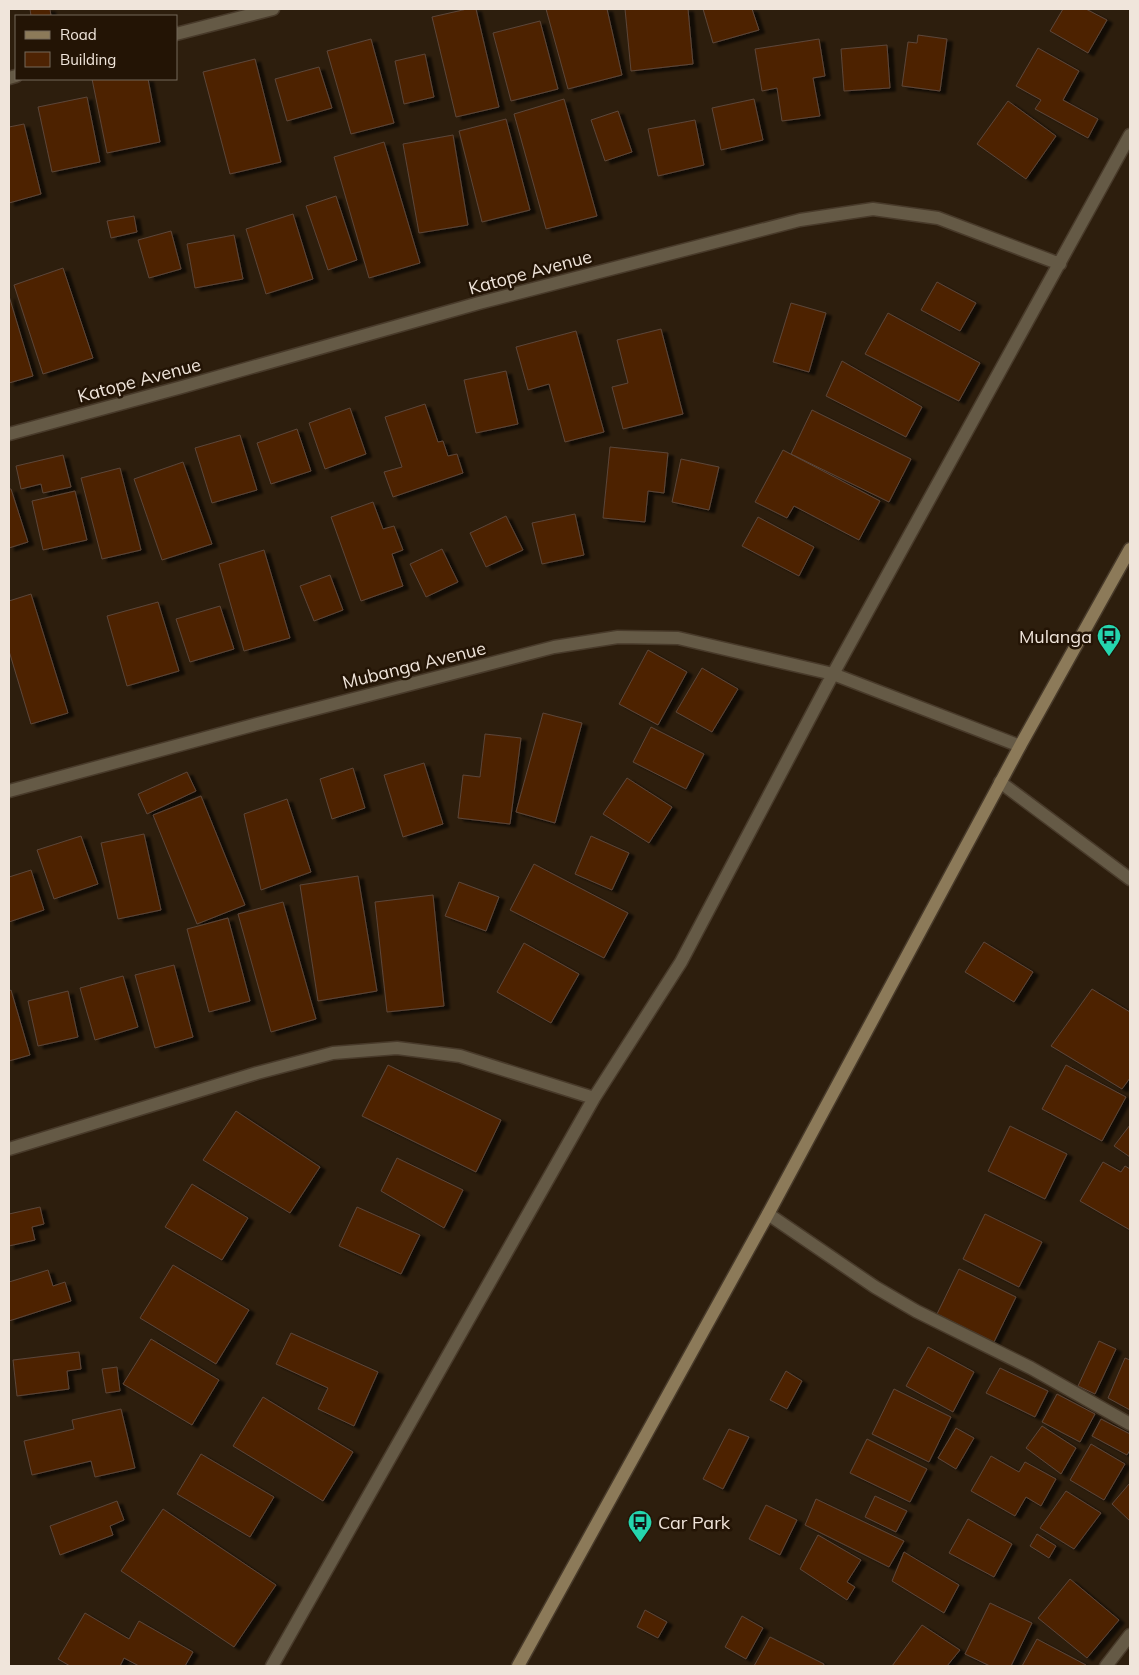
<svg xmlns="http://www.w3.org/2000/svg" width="1139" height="1675" font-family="Mulish,sans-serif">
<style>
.building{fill:#4e2303;stroke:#5c4639;filter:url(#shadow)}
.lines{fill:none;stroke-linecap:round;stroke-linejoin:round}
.street-casing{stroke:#483a2a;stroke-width:15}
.secondary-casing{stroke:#483a2a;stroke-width:15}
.street{stroke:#655a46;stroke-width:12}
.secondary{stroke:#8c7a59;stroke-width:12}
.labels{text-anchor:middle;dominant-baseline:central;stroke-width:5;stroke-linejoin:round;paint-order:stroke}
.street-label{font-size:18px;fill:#f0e5db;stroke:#231405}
.poi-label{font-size:18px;fill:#f0e5db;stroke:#231405;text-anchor:end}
</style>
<defs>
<filter id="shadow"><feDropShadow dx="5.5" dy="3" stdDeviation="1" flood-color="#0009"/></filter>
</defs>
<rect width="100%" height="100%" fill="#2d1e0d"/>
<!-- building -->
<path class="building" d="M30,9H50L51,16H31Z
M467,9H476L499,107L456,117L432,17Z
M546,9H607L622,75L568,89Z
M625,9H688L693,64L631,71Z
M703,9H752L759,30L713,43Z
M1063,9H1086L1107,20L1088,53L1050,31Z
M540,21L558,89L511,101L493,33Z
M918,35L947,39L940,91L902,86L908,42L917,43Z
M371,39L394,123L351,134L327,51Z
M819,39L825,76L813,78L820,116L782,121L777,88L762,91L755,49Z
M887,45L890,88L844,91L841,49Z
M1038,48L1079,71L1063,100L1098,119L1088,138L1035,109L1041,100L1016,86Z
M425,54L434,97L404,104L395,61Z
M255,59L281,162L230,174L203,72Z
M319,67L332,108L287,121L275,79Z
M92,79H148L160,142L107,153Z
M87,97L100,162L52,172L38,107Z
M564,99L597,216L546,229L514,114Z
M754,99L763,140L721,150L712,108Z
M1008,101L1056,136L1026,179L977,144Z
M618,111L632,152L605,161L591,120Z
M506,119L530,210L482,222L459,131Z
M695,120L704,165L658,176L648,129Z
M24,124L41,194L9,203V127Z
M453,135L468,225L419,233L403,144Z
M384,142L420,263L369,278L334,157Z
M336,196L357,260L328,270L306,206Z
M293,214L313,279L266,294L246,229Z
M134,216L137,232L111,238L107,221Z
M171,231L181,269L149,278L138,240Z
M234,235L243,279L195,288L187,244Z
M63,268L93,358L43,374L14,285Z
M937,282L976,303L960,331L921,310Z
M9,296L33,376L9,383Z
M791,303L826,313L809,372L773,362Z
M888,313L980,363L959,401L865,354Z
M661,329L683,414L623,429L612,387L628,383L617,340Z
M576,331L604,432L565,442L549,384L528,390L516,347Z
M842,361L922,407L906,437L826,396Z
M506,371L518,424L476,433L464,380Z
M425,404L438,442L443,441L448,456L457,454L463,473L393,497L384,472L402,467L385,417Z
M350,408L366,454L325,469L309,423Z
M812,410L911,459L889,502L791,454Z
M297,429L311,471L271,484L257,443Z
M240,435L257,490L212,503L195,448Z
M610,447L668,453L664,493L648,491L645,522L603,518Z
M783,450L880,501L859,540L794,506L787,518L755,502Z
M63,455L71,487L43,493L41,484L21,489L16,466Z
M681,459L719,467L709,510L672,502Z
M183,462L212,544L162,560L134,479Z
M120,468L141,550L102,559L81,478Z
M9,489H11L28,542L9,548Z
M75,491L87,540L43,550L32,501Z
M373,502L383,529L394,526L403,550L392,554L403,586L361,601L331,517Z
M575,514L584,555L542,564L532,523Z
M506,516L523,550L486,567L470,533Z
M758,517L814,547L799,576L742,546Z
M442,549L458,582L426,597L410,564Z
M264,550L290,638L244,651L219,564Z
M330,575L343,610L314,621L300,586Z
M31,594L68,713L31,724L9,651V601Z
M158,602L179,671L127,686L107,616Z
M220,606L234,649L190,662L176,619Z
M648,650L687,672L658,725L619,704Z
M702,668L738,689L712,732L676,712Z
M543,713L582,723L555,823L516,812Z
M651,727L704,754L686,789L633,762Z
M485,734L521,738L510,824L458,818L463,775L480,777Z
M424,763L443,824L403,837L384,775Z
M353,768L365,808L332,819L320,779Z
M187,772L196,791L147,814L138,794Z
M627,778L672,807L649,843L603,814Z
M201,796L245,905L197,924L153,815Z
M287,799L311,872L261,890L244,814Z
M144,834L161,910L118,919L101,843Z
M81,836L98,884L54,899L37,850Z
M591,836L629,853L612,890L575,874Z
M534,864L628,913L604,958L510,910Z
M31,870L44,910L9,922V877Z
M358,876L377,991L318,1001L300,885Z
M459,882L499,897L486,931L445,916Z
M433,895L444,1006L387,1012L375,902Z
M283,902L316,1019L271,1032L238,914Z
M228,918L250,1001L209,1012L187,929Z
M984,942L1033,972L1014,1002L965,972Z
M524,943L579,974L551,1023L497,992Z
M174,965L193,1037L155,1048L135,975Z
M123,976L138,1027L95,1040L80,988Z
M1092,989L1130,1012V1078L1122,1089L1051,1046Z
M11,990L30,1055L9,1061V991Z
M68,991L78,1037L38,1046L28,1001Z
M388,1065L501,1120L476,1172L362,1116Z
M1066,1065L1126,1097L1102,1141L1042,1109Z
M236,1111L320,1167L290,1213L203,1160Z
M1130,1125V1157L1114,1146Z
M1010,1126L1067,1154L1045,1199L988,1171Z
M397,1158L463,1190L444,1228L381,1191Z
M1103,1162L1121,1172L1125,1166L1130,1169V1230L1080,1201Z
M192,1184L248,1218L222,1260L165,1227Z
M40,1207L44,1224L32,1227L35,1240L9,1246V1214Z
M357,1207L420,1235L401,1274L339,1246Z
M985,1214L1042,1242L1019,1287L963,1259Z
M173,1265L249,1310L216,1364L140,1318Z
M959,1269L1016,1297L994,1342L937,1314Z
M48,1270L53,1286L65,1282L71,1301L9,1321V1282Z
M291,1333L378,1372L354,1426L318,1409L328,1388L276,1364Z
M151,1339L219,1380L192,1425L123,1384Z
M1099,1341L1116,1349L1095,1394L1078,1386Z
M928,1347L974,1372L953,1412L906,1386Z
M79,1352L81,1369L67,1371L69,1389L17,1396L13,1360Z
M1125,1358L1130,1360V1410L1108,1398Z
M117,1367L120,1391L106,1393L102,1369Z
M1000,1368L1048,1391L1035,1417L986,1393Z
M786,1371L802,1381L787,1409L770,1400Z
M894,1389L951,1417L929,1462L872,1434Z
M1057,1394L1095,1414L1080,1442L1042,1422Z
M263,1397L353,1452L323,1501L233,1446Z
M121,1409L135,1468L95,1477L91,1461L32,1475L24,1441L74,1429L72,1420Z
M1101,1419L1130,1434V1450L1127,1455L1092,1436Z
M1042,1426L1076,1448L1061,1474L1026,1448Z
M956,1428L974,1438L956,1469L938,1458Z
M729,1429L749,1437L723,1489L703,1479Z
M867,1439L927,1469L910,1502L850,1473Z
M1091,1444L1125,1464L1104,1500L1070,1480Z
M201,1454L274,1497L250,1537L177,1494Z
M991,1456L1019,1472L1025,1462L1056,1479L1041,1506L1026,1497L1015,1516L971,1491Z
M1129,1484L1130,1486V1521L1112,1504Z
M1066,1491L1101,1513L1074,1549L1040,1528Z
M875,1496L907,1511L896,1532L865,1517Z
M816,1499L904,1541L889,1567L805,1525Z
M117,1501L124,1520L110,1526L113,1535L60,1555L50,1526Z
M766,1505L797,1520L780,1555L749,1539Z
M163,1509L276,1585L234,1647L121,1571Z
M968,1519L1012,1544L994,1577L949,1553Z
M1037,1534L1056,1546L1049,1558L1030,1546Z
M818,1535L861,1560L847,1582L855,1587L847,1600L800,1569Z
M904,1552L959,1585L944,1613L892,1581Z
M1070,1579L1119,1620L1087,1658L1038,1618Z
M990,1603L1032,1623L1011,1666H990L965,1654Z
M645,1610L667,1622L658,1638L637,1627Z
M85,1613L129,1639L139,1621L193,1652L185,1666H139L124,1658L120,1666H70L58,1659Z
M742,1616L763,1628L746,1659L725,1647Z
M922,1625L960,1650L947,1666H892Z
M770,1637L824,1664L823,1666H754Z
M1037,1639L1086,1665L1085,1666H1022Z"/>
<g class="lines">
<defs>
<path id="street" d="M176,34L273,9
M9,78L16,76
M9,434L182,387L479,303L800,220L873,209L938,218L1060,264
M1000,782L1130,879
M9,791L257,724L554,647L618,637L678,638L833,674L1020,746
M9,1149L257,1073L333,1053L397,1048L460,1056L594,1098
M768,1214L875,1287L916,1311L1031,1368L1130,1424
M272,1666L594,1098L681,962L833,674L1130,135
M1106,1666L1130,1635"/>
<path id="secondary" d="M518,1666L768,1214L1020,746L1130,549"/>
</defs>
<!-- street casing -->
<use href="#street" class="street-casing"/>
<!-- secondary casing -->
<use href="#secondary" class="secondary-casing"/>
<!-- street -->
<use href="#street" class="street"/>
<!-- secondary -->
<use href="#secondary" class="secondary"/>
</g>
<!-- icons -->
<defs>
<symbol id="bus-pin" viewBox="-11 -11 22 30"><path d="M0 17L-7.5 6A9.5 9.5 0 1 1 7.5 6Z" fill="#25d5ae" stroke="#231405"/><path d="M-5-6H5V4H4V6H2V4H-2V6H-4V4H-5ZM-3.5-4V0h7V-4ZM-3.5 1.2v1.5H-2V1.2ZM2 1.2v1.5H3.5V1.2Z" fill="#111"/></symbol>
</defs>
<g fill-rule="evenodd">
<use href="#bus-pin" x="1095" y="622" width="28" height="38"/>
<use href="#bus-pin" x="626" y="1508" width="28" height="38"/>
</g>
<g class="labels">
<!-- street labels -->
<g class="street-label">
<text transform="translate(530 272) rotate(-15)">Katope Avenue</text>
<text transform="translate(139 380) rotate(-15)">Katope Avenue</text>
<text transform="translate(414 665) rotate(-14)">Mubanga Avenue</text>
</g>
<!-- poi labels -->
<g class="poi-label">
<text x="1092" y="636">Mulanga</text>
<text x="658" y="1522" text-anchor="start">Car Park</text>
</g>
</g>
<!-- border -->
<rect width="1139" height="1675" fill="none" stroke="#f0e5db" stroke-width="20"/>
<!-- legend -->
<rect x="15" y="15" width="162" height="65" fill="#231405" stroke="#75685b"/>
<rect x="25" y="31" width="25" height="8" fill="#8c7a59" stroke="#75685b"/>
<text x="60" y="40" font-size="15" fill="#f0e5db">Road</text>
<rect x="25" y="52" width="25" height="15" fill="#4e2303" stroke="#75685b"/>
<text x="60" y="65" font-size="15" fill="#f0e5db">Building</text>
</svg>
